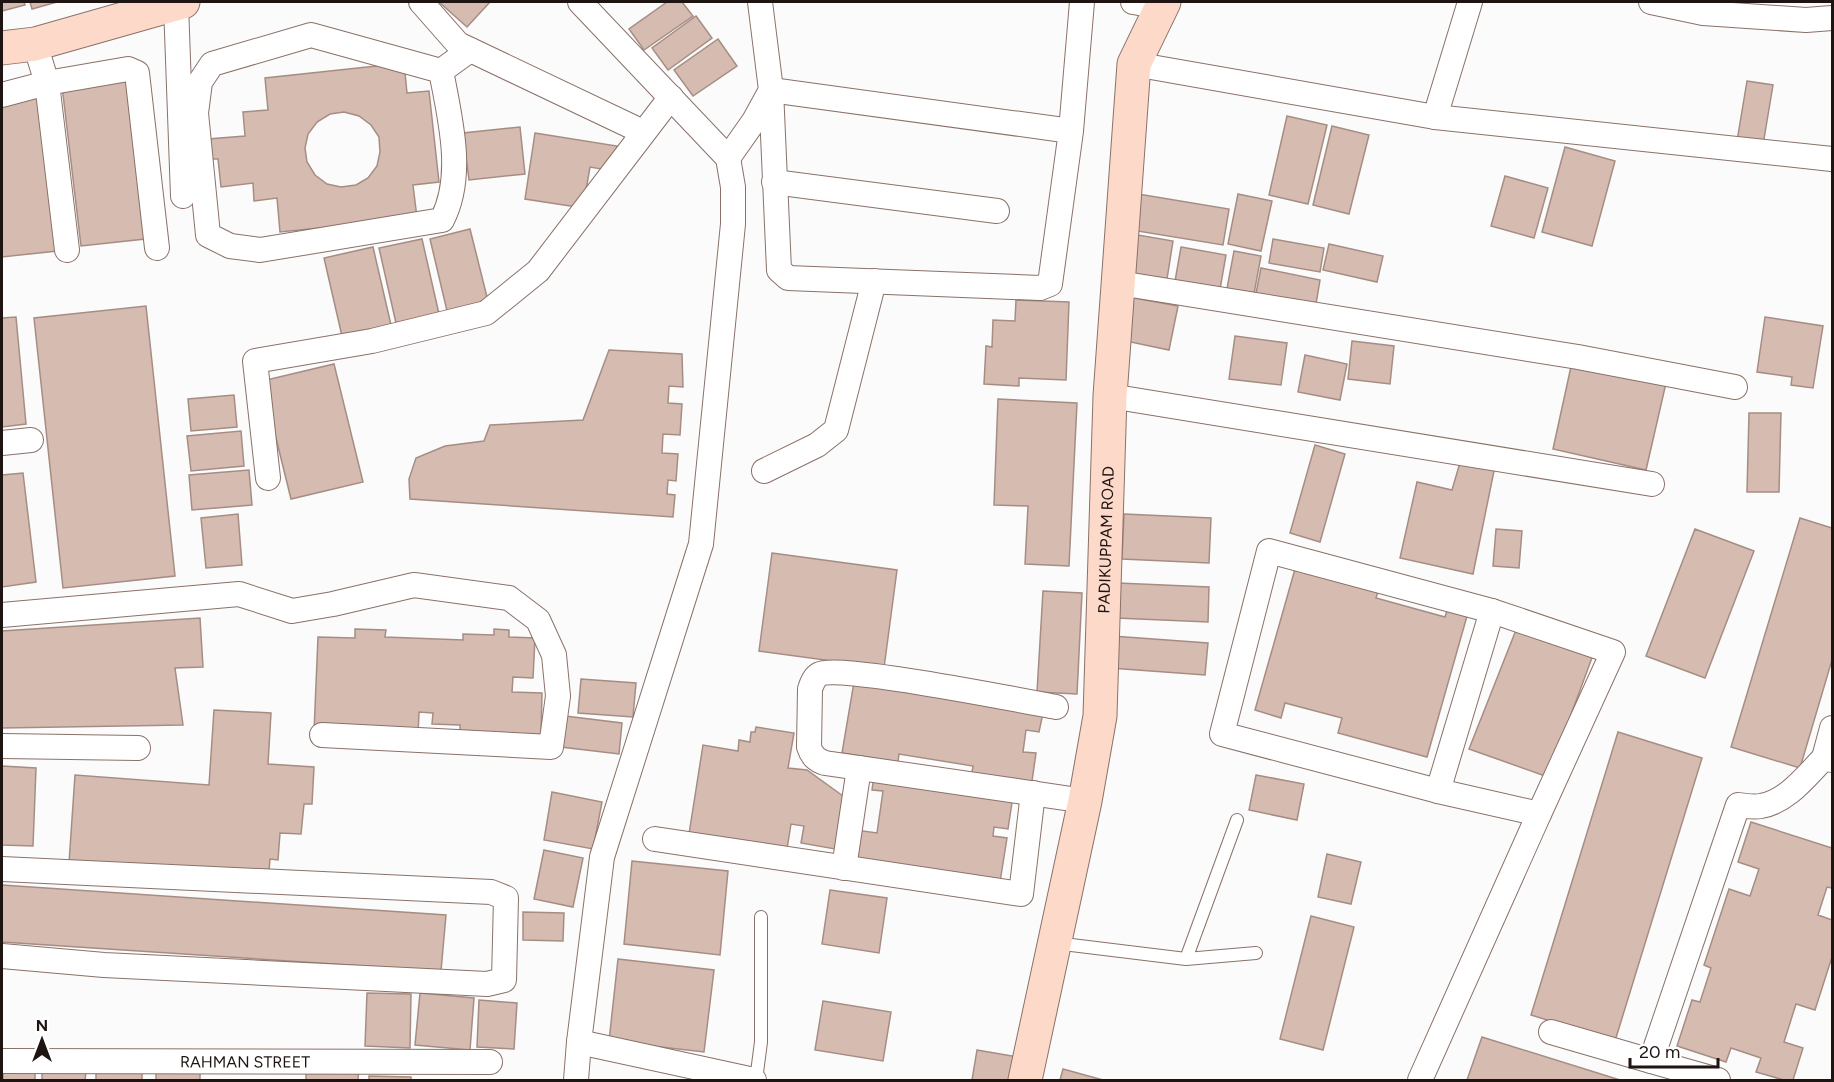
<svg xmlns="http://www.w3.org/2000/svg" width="1834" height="1082" font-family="Figtree,sans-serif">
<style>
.building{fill:#d6bbb1;stroke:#a68d83;stroke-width:1.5;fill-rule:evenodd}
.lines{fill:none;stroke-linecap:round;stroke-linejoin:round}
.lane-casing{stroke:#8a7168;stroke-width:14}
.street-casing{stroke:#8a7168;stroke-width:26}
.secondary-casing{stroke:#8a7168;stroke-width:35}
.lane{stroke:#fff;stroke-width:12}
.street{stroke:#fff;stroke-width:24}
.secondary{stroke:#fdd9ca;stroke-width:33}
.labels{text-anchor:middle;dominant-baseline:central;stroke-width:4.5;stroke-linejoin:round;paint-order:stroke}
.street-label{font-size:16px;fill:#1e1411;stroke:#fff}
</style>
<rect width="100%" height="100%" fill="#fbfbfb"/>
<!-- building -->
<path class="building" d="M2,2H24L25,5L2,11Z
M30,2H57L32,9Z
M439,2H490L467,27Z
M667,2H682L693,16L644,50L629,29Z
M696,16L712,38L668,70L652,48Z
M718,39L737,66L693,96L674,70Z
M404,63L407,93L429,91L439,182L413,185L417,218L280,232L277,198L254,201L253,183L221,187L218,159H211L208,139L245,136L243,112L268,110L265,78ZM344,112L359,116L371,125L379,137L380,152L377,166L368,178L356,185L341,187L327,184L315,175L307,162L305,148L308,134L317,122L330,114Z
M126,78L145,239L81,246L62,86Z
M1747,81L1773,85L1763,145L1737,141Z
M40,93L57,251L2,257V102Z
M1287,116L1327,125L1308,204L1269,195Z
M1332,126L1369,135L1349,214L1313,205Z
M520,127L525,174L469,180L463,133Z
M535,133L617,146L613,171L590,167L583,208L525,199Z
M1565,147L1615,161L1592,246L1542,232Z
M1505,176L1548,188L1534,238L1491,226Z
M1138,194L1229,209L1223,245L1131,230Z
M1238,194L1272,201L1261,251L1228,244Z
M470,229L489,305L448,315L430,239Z
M1132,234L1173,241L1167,279L1126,273Z
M422,239L439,314L396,323L379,248Z
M1273,239L1324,248L1320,272L1269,263Z
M1329,244L1383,256L1377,282L1323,270Z
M373,247L391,325L342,336L324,258Z
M1181,247L1226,255L1219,295L1174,287Z
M1234,251L1261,256L1253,299L1226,294Z
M1261,268L1320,280L1315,310L1255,298Z
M1129,297L1178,306L1169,350L1121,340Z
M1016,300L1069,302L1066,380L1019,378V386L984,384L986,346L992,347L993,320L1015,321Z
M146,306L175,576L63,588L34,318Z
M16,317L26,424L2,427V318Z
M1765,317L1823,326L1813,388L1791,385L1792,377L1757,372Z
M1235,336L1287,343L1281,385L1229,379Z
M1352,341L1394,346L1390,384L1348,379Z
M609,350L682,354L683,387L669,386L668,403L682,404L680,435L663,434L662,453L678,454L676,481L668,480L667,494L675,495L673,517L410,499L409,479L416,458L445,446L484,441L490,425L583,420Z
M1305,355L1347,364L1340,400L1298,392Z
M1572,362L1666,383L1646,470L1553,449Z
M334,364L363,482L291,499L262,381Z
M234,395L237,427L191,431L188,399Z
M998,399L1077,403L1069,566L1025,564L1028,506L994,505Z
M1749,413H1781L1779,492H1747Z
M241,431L244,466L191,471L187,436Z
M1315,445L1345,454L1320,542L1290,533Z
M1461,459L1495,466L1473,574L1400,558L1417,482L1452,490Z
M249,470L252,505L192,510L189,475Z
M23,473L36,582L2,587V475Z
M238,514L242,565L206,568L201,518Z
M1124,514L1211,518L1209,563L1122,559Z
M1800,518L1832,528V660L1800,768L1731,747Z
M1496,529L1522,531L1519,568L1493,566Z
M1695,529L1754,551L1705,678L1646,656Z
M772,553L897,570L884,668L759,651Z
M1297,562L1380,585L1376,598L1445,617L1449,604L1469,609L1427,757L1338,733L1342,718L1285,703L1281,718L1255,710Z
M1118,583L1209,587L1208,622L1116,618Z
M1043,591L1082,593L1077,694L1037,692Z
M200,618L203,667L175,668L183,725L2,728V631Z
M1518,625L1593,655L1548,777L1469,749Z
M355,629L386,630L385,637L463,640V634L494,635V629L509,630V637L535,638L533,678L513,677L512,692L542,693L541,737L460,733V725L432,724L433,713L419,712L418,735L314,732L318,637L355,638Z
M1112,636L1208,643L1205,675L1110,668Z
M581,679L636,683L633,717L578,713Z
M854,682L1043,713L1039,732L1026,730L1023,752L1036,753L1031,788L971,778L973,766L899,754L898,762L842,753Z
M214,710L271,713L268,764L314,767L312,804H304L301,834L280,833L278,860L270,859L269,871L69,863L75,775L209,785Z
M565,716L622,723L619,754L561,747Z
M756,727L794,733L788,768L807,770L843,796L835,849L801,843L804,826L791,824L787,849L689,834L703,745L738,751L739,740L750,742L751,732H755Z
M1618,732L1702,758L1615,1041L1531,1015Z
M2,766L36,768L33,846L2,845Z
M1256,775L1304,784L1297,820L1249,810Z
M874,776L1013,796L1008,829L994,827L993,836L1007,838L1000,882L852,861L856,830L877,833L883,791L872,790Z
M552,792L602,802L593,849L544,840Z
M1751,822L1832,848V888L1827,887L1818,915L1832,920V957L1815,1010L1796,1004L1784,1042L1803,1048L1793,1080H1784L1756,1072L1761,1058L1731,1048L1726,1062L1677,1046L1692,1000L1700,1002L1711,968L1704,965L1729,889L1750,896L1759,869L1738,862Z
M544,850L583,858L573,907L534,899Z
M1327,854L1361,862L1351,904L1318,897Z
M632,861L728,871L720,955L624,944Z
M2,885L446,915L441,971L2,942Z
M830,890L887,898L879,953L822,944Z
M523,912L564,913L563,941L523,940Z
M1311,916L1354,927L1323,1050L1280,1039Z
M618,959L714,970L704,1052L609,1041Z
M367,993L411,994L410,1048L365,1046Z
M420,993L474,998L470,1050L415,1045Z
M479,1000L517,1003L514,1049L477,1047Z
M823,1001L891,1012L883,1061L815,1050Z
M1482,1037L1620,1080H1467Z
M977,1050L1018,1057L1015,1080H972Z
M3,1064H35V1080H3Z
M306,1066H359L358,1080H306Z
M96,1068H142V1080H96Z
M1063,1069L1103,1080H1060Z
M42,1071L86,1072L85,1080H42Z
M156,1073H200V1080H156Z
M369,1076L411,1077V1080H369Z"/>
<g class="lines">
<defs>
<path id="lane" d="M1055,943L1186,959L1256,953
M1186,959L1237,820
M756,1080L761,1042V917"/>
<g id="street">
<path d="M421,2L458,44L643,132"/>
<path d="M1133,2L1162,7"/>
<path d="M1651,2L1703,13L1806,20L1832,18"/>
<path d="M176,5L183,196"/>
<path d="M35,44L47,83L128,69L137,73L157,248"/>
<path d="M1134,64L1435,117L1832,159"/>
<path d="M441,71C450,118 465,176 442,220L260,250L230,246L208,235L196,113L200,82L212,64L311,35L441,71L470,50"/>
<path d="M2,95L47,83L67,250"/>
<path d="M1435,117L1470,2"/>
<path d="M1071,131L771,90L779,270L788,278L1040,288L1050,284L1071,131L1082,2"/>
<path d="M728,158L754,121L771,90L760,2"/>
<path d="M774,182L997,211"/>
<path d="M1119,283L1578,357L1735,387"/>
<path d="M1110,396L1652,484"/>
<path d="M2,443L31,440"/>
<path d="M764,471L817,445L836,430L874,281"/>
<path d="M268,478L255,361L372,341L486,313L538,271L671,97"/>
<path d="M1269,551L1492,611L1613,652L1539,814L1438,791L1222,734Z"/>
<path d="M2,615L239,594L292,611L333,604L414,585L509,598L538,620L554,655L558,696L551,747L322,735"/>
<path d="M1056,707C1024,701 837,664 820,674C814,677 812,683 810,689L809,747C812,756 816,760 825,763L1085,801"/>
<path d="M1832,728L1824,758L1832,760"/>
<path d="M2,746L138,748"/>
<path d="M1438,791L1492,611"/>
<path d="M655,839L1021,894L1033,793"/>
<path d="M844,868L859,768"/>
<path d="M2,869L491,892L506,898L504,980L487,984L104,965L2,956"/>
<path d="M1551,1032L1651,1061L1738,805C1745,806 1754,807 1761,806C1788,801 1806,776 1824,758"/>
<path d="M579,1042L602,857L701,544L733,224V187L728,158L580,2"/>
<path id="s1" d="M2,1061L490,1062"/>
<path d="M1651,1061L1718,1080"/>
<path d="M576,1080L579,1042L754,1080"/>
<path d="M1420,1080L1539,814"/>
</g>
<g id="secondary">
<path d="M2,48L35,44L183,2"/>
<path id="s2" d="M1025,1080L1085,801L1100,716L1110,396L1134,64L1164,2"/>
</g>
</defs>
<!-- lane casing -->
<use href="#lane" class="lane-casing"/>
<!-- street casing -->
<use href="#street" class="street-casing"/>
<!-- secondary casing -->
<use href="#secondary" class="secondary-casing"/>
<!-- lane -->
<use href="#lane" class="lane"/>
<!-- street -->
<use href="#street" class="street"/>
<!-- secondary -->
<use href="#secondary" class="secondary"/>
</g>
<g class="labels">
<!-- street labels -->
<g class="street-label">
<text stroke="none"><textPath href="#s2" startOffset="548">PADIKUPPAM ROAD</textPath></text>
<text stroke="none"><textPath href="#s1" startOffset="243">RAHMAN STREET</textPath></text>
</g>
</g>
<!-- border -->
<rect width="1834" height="1082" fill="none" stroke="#1e1411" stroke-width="6"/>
<!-- north arrow -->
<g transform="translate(42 1040)" stroke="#ffffff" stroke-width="4.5" paint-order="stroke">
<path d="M0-4.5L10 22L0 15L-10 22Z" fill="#1e1411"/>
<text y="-9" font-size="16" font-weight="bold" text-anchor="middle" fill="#1e1411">N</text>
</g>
<!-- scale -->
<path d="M1630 1058v9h88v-9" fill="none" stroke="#1e1411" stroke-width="3"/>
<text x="1639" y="1058" font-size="18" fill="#1e1411" stroke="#ffffff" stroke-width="4.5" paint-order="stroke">20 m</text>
</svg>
